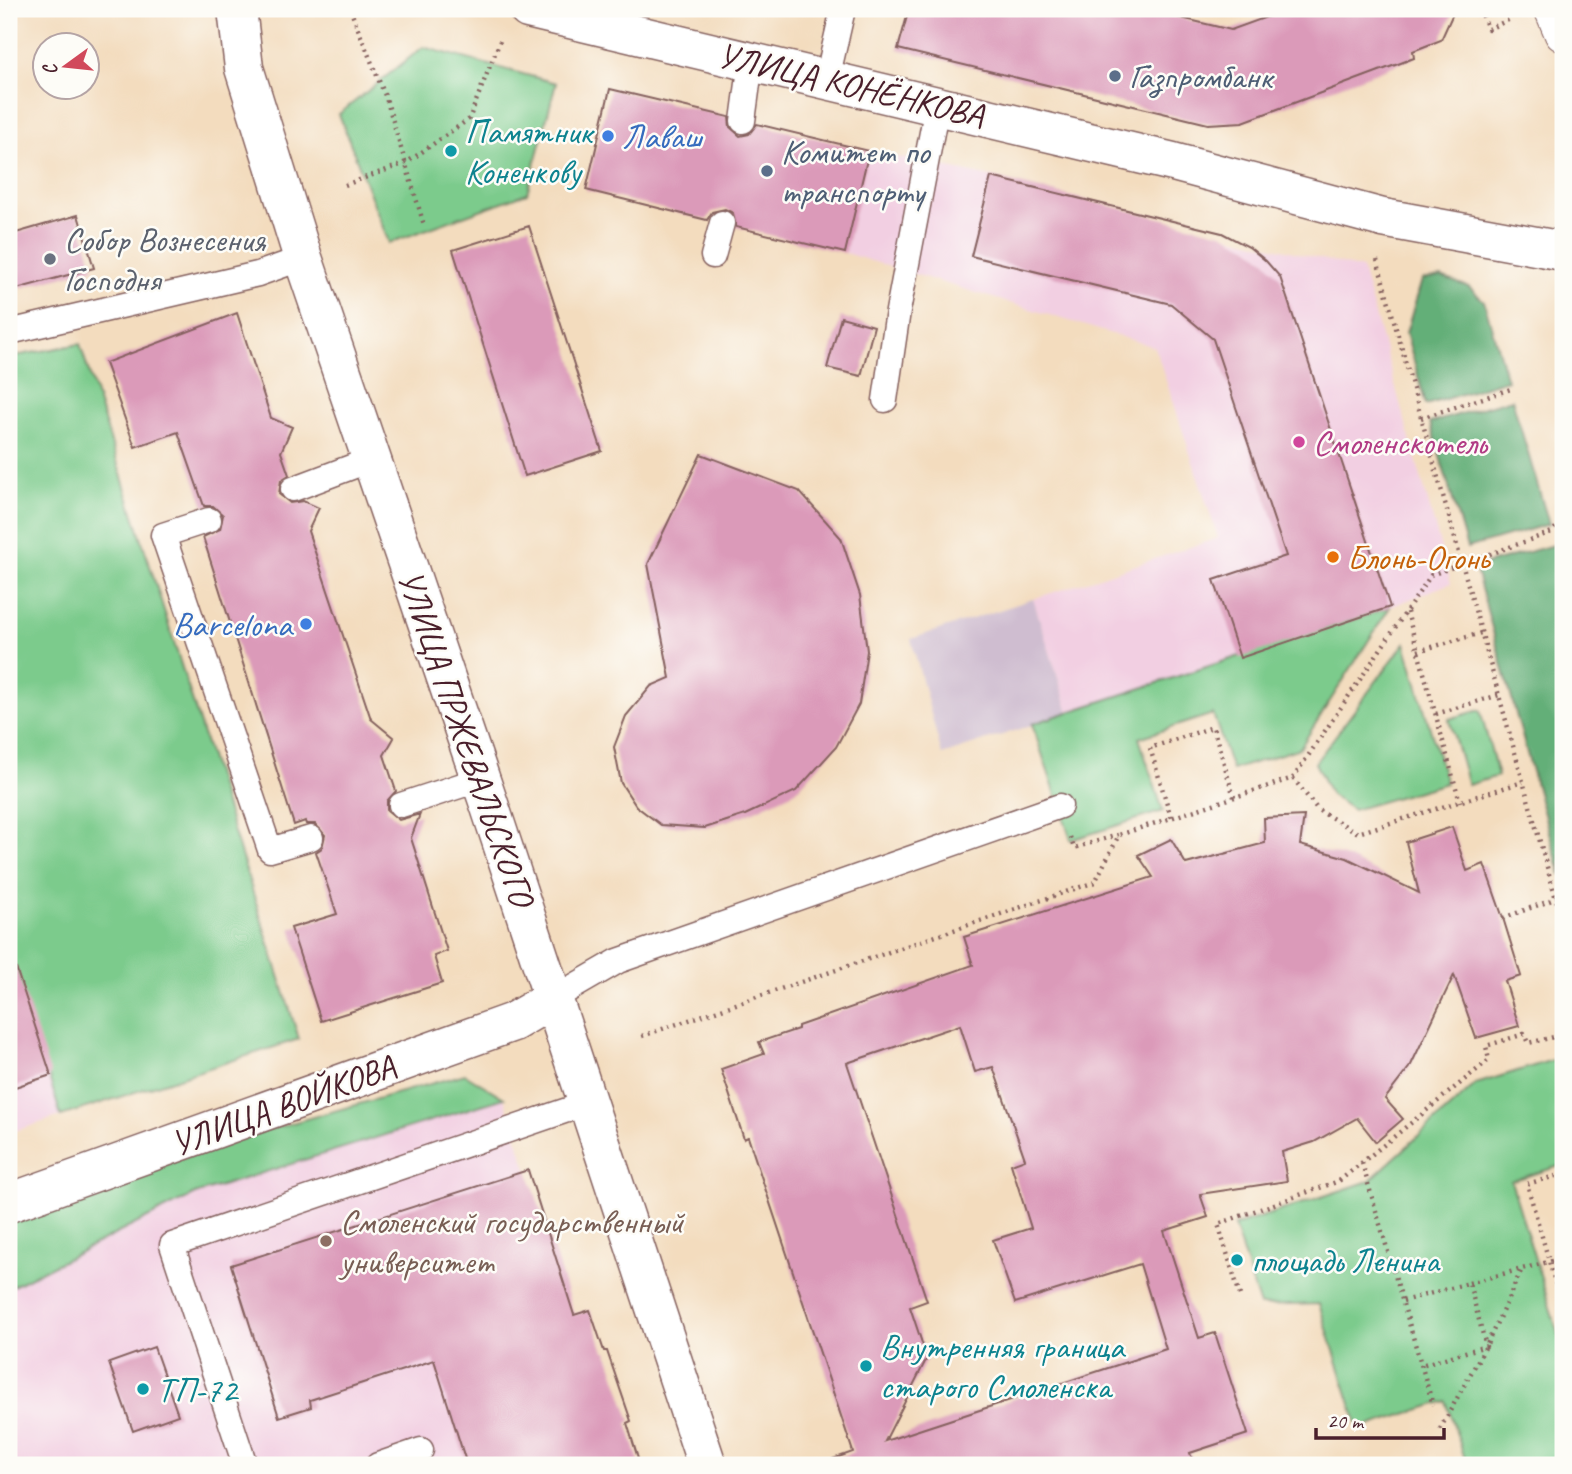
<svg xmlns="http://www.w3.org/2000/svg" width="1572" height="1474" font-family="Caveat,sans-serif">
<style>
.built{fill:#f2cfe2}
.industrial{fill:#cfbdd0}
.green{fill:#7bcb8c;stroke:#62755c;stroke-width:2}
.forest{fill:#64af78;stroke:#576752;stroke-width:2}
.building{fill:#db9ab9;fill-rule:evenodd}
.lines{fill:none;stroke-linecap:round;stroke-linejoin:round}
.service-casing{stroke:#85615e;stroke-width:27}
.pedestrian-casing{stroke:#85615e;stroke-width:39}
.minor-casing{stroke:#85615e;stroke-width:41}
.path{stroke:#85615e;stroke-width:4.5;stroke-dasharray:2 5;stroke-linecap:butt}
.service{stroke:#fff;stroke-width:24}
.pedestrian{stroke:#fff;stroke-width:37}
.minor{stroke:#fff;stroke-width:38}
.service-dot{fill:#5c6f8a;stroke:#fdfcf7;stroke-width:2.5}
.shop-dot{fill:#3f7fe0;stroke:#fdfcf7;stroke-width:2.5}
.culture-dot{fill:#0f9aa8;stroke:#fdfcf7;stroke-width:2.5}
.worship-dot{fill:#6b7280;stroke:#fdfcf7;stroke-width:2.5}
.hotel-dot{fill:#d1479c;stroke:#fdfcf7;stroke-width:2.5}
.food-dot{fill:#e8710a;stroke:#fdfcf7;stroke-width:2.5}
.education-dot{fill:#8d6e63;stroke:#fdfcf7;stroke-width:2.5}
.labels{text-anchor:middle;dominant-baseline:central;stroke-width:5;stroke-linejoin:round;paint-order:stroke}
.service-label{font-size:35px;fill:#4e5e75;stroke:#fdfcf7;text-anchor:start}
.street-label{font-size:35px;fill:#4a1f2b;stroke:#fdfcf7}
.culture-label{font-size:35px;fill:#0d838f;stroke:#fdfcf7;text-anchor:start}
.shop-label{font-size:35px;fill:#366cbe;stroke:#fdfcf7;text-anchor:start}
.worship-label{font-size:35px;fill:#5b616d;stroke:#fdfcf7;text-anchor:start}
.hotel-label{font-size:35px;fill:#b23c85;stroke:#fdfcf7;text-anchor:start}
.food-label{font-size:35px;fill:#c56008;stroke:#fdfcf7;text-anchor:start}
.education-label{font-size:35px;fill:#785e54;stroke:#fdfcf7;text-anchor:start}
</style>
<rect width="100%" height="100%" fill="#fdfcf7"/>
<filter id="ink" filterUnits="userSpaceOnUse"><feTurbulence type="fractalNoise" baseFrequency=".0143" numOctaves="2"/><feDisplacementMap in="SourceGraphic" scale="14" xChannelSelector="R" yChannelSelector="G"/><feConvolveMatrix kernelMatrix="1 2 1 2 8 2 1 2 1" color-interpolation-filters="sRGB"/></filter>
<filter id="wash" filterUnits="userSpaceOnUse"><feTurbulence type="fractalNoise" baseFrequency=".00686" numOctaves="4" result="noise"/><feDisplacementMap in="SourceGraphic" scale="28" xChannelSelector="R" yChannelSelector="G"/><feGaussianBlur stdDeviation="1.57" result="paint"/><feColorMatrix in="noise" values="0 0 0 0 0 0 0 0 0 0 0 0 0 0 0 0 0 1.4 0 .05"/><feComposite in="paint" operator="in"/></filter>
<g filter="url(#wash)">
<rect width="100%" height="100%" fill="#f3dcbe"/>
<!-- built -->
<path class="built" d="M869,151L991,177L1362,269L1451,583L1390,607L1069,713L1033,599L1218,538L1155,347L845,253Z
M9,947L61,1116L9,1133Z
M504,1098L574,1314L590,1310L602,1352L607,1351L611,1362L608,1363L640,1464L9,1465V1288L195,1194Z"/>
<!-- industrial -->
<path class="industrial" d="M1033,599L1069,713L942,755L911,639Z"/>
<!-- green -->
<path class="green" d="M423,47L556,83L527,193L389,243L339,114Z
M80,344L299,1039L61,1116L9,947V357Z
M1390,607L1300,748L1232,770L1213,714L1139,738L1163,811L1071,840L1032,724Z
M1405,643L1446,783L1353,810L1331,795L1315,763Z
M1480,710L1498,776L1468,785L1449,719Z
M1562,1057L1563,1165L1511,1181L1563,1350V1465H1467L1446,1401L1359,1429L1319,1304L1260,1306L1234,1226L1369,1181L1476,1084Z
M465,1074L504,1098L195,1194L9,1288V1221L235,1139Z"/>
<!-- forest -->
<path class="forest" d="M1441,277L1469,287L1484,301L1507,380L1426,405L1406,333L1422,280Z
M1512,399L1549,524L1467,548L1430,423Z
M1557,544L1563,565L1561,875L1475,567Z"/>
<g id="blocks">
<!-- building -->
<path class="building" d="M909,9H1144L1231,30L1289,9H1455L1441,40L1413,51L1414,58L1243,122L1208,124L898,49Z
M610,89L729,117L730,127L740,136L749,134L757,124L869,151L845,253L736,227L733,213L725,209L712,212L707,220L586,190Z
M991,177L1222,233L1249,247L1266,261L1280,277L1390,607L1240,658L1214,580L1286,556L1213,339L1171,304L971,256Z
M78,215L94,268L9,291V235Z
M529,226L602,451L525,476L453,250Z
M237,313L271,418L292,427L281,452L289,475L281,480L279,494L290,503L303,501L319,508L308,531L371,719L394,738L384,755L396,791L387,801V810L399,820L420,814L411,838L447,951L434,956L442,983L321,1021L291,928L337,914L316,852L322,848L325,835L315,824H306L305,821L294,825L203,537L220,529L223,515L213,506H204L178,432L135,447L105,363Z
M841,317L874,326L861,376L827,368Z
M701,454L799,491L841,538L860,595L867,651L859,704L836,747L796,791L745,815L705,828L661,825L636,806L621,783L614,747L626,716L651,686L670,678L648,564Z
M1304,816L1300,845L1347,858L1419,893L1406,842L1452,827L1467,871L1484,864L1503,918L1521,976L1505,981L1519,1026L1476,1038L1454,975L1411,1065L1385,1099L1403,1119L1376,1142L1357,1118L1314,1142L1282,1152L1287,1181L1200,1194L1208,1217L1164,1231L1199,1338L1215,1333L1248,1434L1190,1453L1194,1465H834L833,1459L853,1452L748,1137L744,1139L721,1069L764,1054L759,1042L798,1029V1026L973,965L964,937L1153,877L1138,855L1171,839L1186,864L1265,843L1264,818ZM960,1025L975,1072L993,1067L1025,1159L1011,1164L1031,1228L993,1240L1015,1303L1140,1264L1166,1349L885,1441L927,1358L910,1307L927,1301L847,1063Z
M16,968L51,1075L9,1089V969Z
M528,1170L574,1315L590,1310L604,1351H607L631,1421L627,1423L640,1465H467L434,1360L310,1400L311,1407L279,1417L231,1265Z
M154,1347L178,1415L133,1431L109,1363Z"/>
</g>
</g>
<g filter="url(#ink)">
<use href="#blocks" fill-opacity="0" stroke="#85615e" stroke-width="2"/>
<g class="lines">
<defs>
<path id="service" d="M827,79L843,9
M743,121L751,61
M713,256L722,223
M9,332L258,274L303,258
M885,400L898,311L937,106
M293,489L370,460
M209,520L163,535L270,850L311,838
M401,805L481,779
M554,998L618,961L1060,806
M245,1465L172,1245L588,1103
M378,1465L421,1450"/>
<path id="pedestrian" d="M1553,9L1563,33"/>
<path id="minor" d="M237,9L244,68L303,258L490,807L707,1465
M528,9L1173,162L1383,218L1563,251
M9,1203L513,1022L554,998"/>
</defs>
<!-- service casing -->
<use href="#service" class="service-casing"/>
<!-- pedestrian casing -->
<use href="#pedestrian" class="pedestrian-casing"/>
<!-- minor casing -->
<use href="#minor" class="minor-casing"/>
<!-- path -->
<path class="path" d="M350,9L386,98L424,225
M1480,9L1488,29L1513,18
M345,185L406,163L469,119L500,41
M1377,260L1563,924
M1421,418L1511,389
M1407,612L1460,802
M1418,651L1481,633
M1436,714L1499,695
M1293,778L1318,810L1358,833L1523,782
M1171,817L1150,748L1213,727L1234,797
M1070,837L1074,848L1118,835
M1503,918L1563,896
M642,1036L1095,882L1119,835L1293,778L1431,575L1552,532L1563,519
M1362,1163L1433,1405
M1563,1174L1527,1184L1563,1310
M1469,1283L1563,1258
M1240,1295L1218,1224L1339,1181L1489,1060L1486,1046L1524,1034L1528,1043L1563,1035
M1403,1301L1469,1283L1486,1346L1421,1365
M1440,1429L1486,1346L1522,1269"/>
<!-- service -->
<use href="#service" class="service"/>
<!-- pedestrian -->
<use href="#pedestrian" class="pedestrian"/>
<!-- minor -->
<use href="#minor" class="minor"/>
</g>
</g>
<!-- markers -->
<g class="service-dot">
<circle cx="1115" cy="76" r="7"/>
<circle cx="767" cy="171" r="7"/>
</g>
<g class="shop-dot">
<circle cx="608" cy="136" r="7"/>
<circle cx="306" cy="624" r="7"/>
</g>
<g class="culture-dot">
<circle cx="451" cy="151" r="7"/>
<circle cx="1237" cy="1260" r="7"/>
<circle cx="866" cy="1366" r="7"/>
<circle cx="143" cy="1389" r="7"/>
</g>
<circle class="worship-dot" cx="50" cy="259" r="7"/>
<circle class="hotel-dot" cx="1299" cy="442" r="7"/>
<circle class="food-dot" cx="1333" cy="557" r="7"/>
<circle class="education-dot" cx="326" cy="1241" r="7"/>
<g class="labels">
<!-- service labels -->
<g class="service-label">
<text x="1129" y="76">Газпромбанк</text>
<text x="781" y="151">Комитет по<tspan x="781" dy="40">транспорту</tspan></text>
</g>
<!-- street labels -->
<g class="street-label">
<text transform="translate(851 85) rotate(13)">УЛИЦА КОНЁНКОВА</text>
<text transform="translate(466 738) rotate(71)">УЛИЦА ПРЖЕВАЛЬСКОГО</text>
<text transform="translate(283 1105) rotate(-20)">УЛИЦА ВОЙКОВА</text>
</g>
<!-- culture labels -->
<g class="culture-label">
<text x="465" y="131">Памятник<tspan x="465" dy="40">Коненкову</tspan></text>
<text x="1251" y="1260">площадь Ленина</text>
<text x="880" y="1346">Внутренняя граница<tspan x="880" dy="40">старого Смоленска</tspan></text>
<text x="157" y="1389">ТП-72</text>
</g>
<!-- shop labels -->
<g class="shop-label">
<text x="622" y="136">Лаваш</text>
<text x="292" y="624" text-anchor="end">Barcelona</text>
</g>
<!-- worship labels -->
<g class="worship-label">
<text x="64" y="239">Собор Вознесения<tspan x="64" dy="40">Господня</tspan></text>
</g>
<!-- hotel labels -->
<g class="hotel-label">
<text x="1313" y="442">Смоленскотель</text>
</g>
<!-- food labels -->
<g class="food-label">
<text x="1347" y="557">Блонь-Огонь</text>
</g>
<!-- education labels -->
<g class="education-label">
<text x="340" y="1221">Смоленский государственный<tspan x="340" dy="40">университет</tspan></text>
</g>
</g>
<!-- margin -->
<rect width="1572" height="1474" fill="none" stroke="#fdfcf7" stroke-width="35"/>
<!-- north arrow -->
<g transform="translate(66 66) rotate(255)"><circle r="33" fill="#fdfcf7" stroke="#b5a4a5" stroke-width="2"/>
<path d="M0-5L12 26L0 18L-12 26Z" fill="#d1495b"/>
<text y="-10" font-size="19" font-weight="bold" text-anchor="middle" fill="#4a1f2b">С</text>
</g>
<!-- scale -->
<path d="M1316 1428v10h128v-10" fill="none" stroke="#4a1f2b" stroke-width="3.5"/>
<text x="1327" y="1428" font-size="21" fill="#4a1f2b" stroke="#fdfcf7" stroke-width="5" paint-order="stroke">20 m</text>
</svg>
